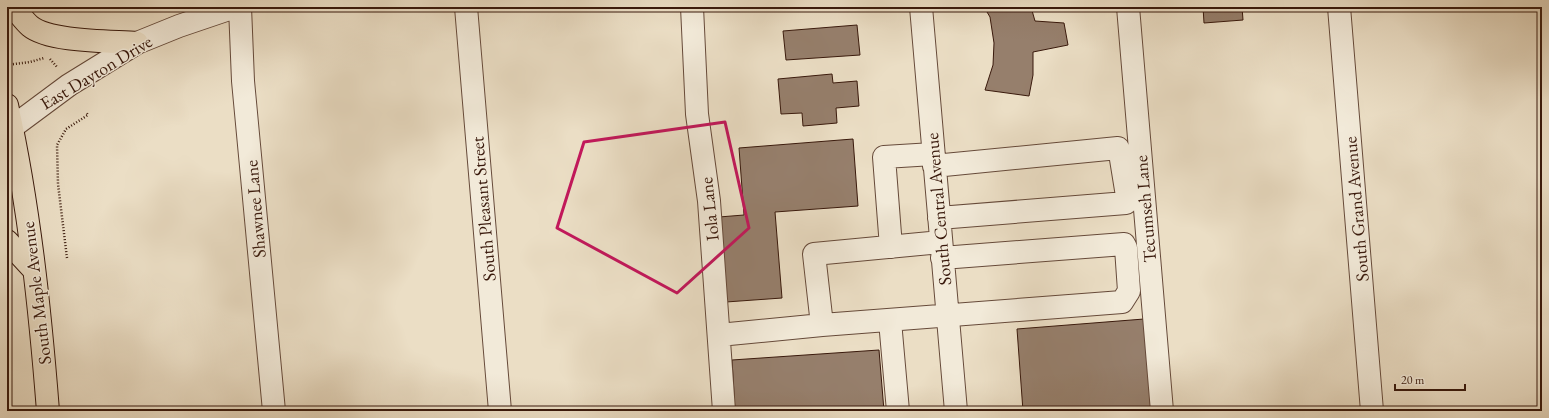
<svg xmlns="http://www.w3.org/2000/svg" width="1549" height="418" font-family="'EB Garamond',serif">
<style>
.building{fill:#967f6c;stroke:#39190c}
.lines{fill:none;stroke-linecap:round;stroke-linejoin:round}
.minor-casing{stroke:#664a3a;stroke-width:24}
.major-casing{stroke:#39190c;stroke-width:24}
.path{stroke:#39190c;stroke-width:2.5;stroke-dasharray:1 2;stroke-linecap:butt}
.minor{stroke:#f2ead9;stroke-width:22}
.major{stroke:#ebdec5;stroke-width:22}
.marked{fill:none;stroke:#c2185b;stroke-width:3;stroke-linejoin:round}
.labels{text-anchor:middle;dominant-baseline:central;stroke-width:3;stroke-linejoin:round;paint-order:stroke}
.street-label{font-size:18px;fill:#39190c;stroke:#f2ead9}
</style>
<rect width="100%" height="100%" fill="#ebdec5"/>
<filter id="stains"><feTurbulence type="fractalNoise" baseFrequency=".005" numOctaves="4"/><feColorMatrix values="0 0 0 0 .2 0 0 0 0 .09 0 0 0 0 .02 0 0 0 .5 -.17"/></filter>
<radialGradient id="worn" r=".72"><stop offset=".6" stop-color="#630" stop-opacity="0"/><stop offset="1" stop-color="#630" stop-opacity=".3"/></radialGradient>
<!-- building -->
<path class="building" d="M984,7H1031L1035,21L1064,23L1068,45L1033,52V75L1029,96L985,90L993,65L994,43L990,17Z
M1203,7H1242L1243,20L1204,23Z
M857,25L860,55L786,60L783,31Z
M832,74L833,83L857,81L859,106L836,108L837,123L803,126L802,113L781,114L778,79Z
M853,139L858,206L775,212L782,298L726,302L719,217L744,215L739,148Z
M1144,319L1151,411H1023L1017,329Z
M879,350L884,411H735L732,360Z"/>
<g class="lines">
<defs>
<path id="minor" d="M240,7L243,81L274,411
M466,7L500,411
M692,7L697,114L709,201L724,411
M921,7L956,411
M1128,7L1162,411
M1339,7L1372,411
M7,131L69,85L137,43L179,26L235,7
M934,166L1118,148L1120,153L1127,196L1126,203L939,218
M941,242L814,254L822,325L1122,302L1129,291L1126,248L1124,244L942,258
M891,247L884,157L933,154
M890,321L898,411
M719,335L822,325"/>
<path id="major" d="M13,7C19,13 24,21 30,26C49,42 111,41 137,43
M7,105C29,205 40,309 48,411
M7,241L33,269"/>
</defs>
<!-- minor casing -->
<use href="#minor" class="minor-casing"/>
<!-- major casing -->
<use href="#major" class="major-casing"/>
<!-- path -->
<path class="path" d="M50,59L57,67
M7,65L30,62L44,58
M67,258L58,184L57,145L66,129L88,115L86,112"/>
<!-- minor -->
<use href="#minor" class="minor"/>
<!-- major -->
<use href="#major" class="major"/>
</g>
<!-- marked area -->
<path class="marked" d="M725,122L749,228L677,293L557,228L584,142Z"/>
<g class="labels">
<!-- street labels -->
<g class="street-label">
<text transform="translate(96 72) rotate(-31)">East Dayton Drive</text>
<text transform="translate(255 209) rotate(-95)">Shawnee Lane</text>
<text transform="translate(483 209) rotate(-95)">South Pleasant Street</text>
<text transform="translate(709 209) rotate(-96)">Iola Lane</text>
<text transform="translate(938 209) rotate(-95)">South Central Avenue</text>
<text transform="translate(1145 209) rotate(-95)">Tecumseh Lane</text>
<text transform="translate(1356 209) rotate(-95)">South Grand Avenue</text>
<text transform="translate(36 293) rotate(-97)">South Maple Avenue</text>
</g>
</g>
<!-- margin -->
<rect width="1549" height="418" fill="none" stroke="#ebdec5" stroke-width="24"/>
<rect x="8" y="8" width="1533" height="402" fill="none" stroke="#39190c" stroke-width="2"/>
<rect x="12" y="12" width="1525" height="394" fill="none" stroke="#39190c"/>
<!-- scale -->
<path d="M1395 384v6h70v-6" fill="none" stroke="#39190c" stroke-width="2"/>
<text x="1401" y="384" font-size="12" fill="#39190c" stroke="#f2ead9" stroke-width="3" paint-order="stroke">20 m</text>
<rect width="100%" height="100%" filter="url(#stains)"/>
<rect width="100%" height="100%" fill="url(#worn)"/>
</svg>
